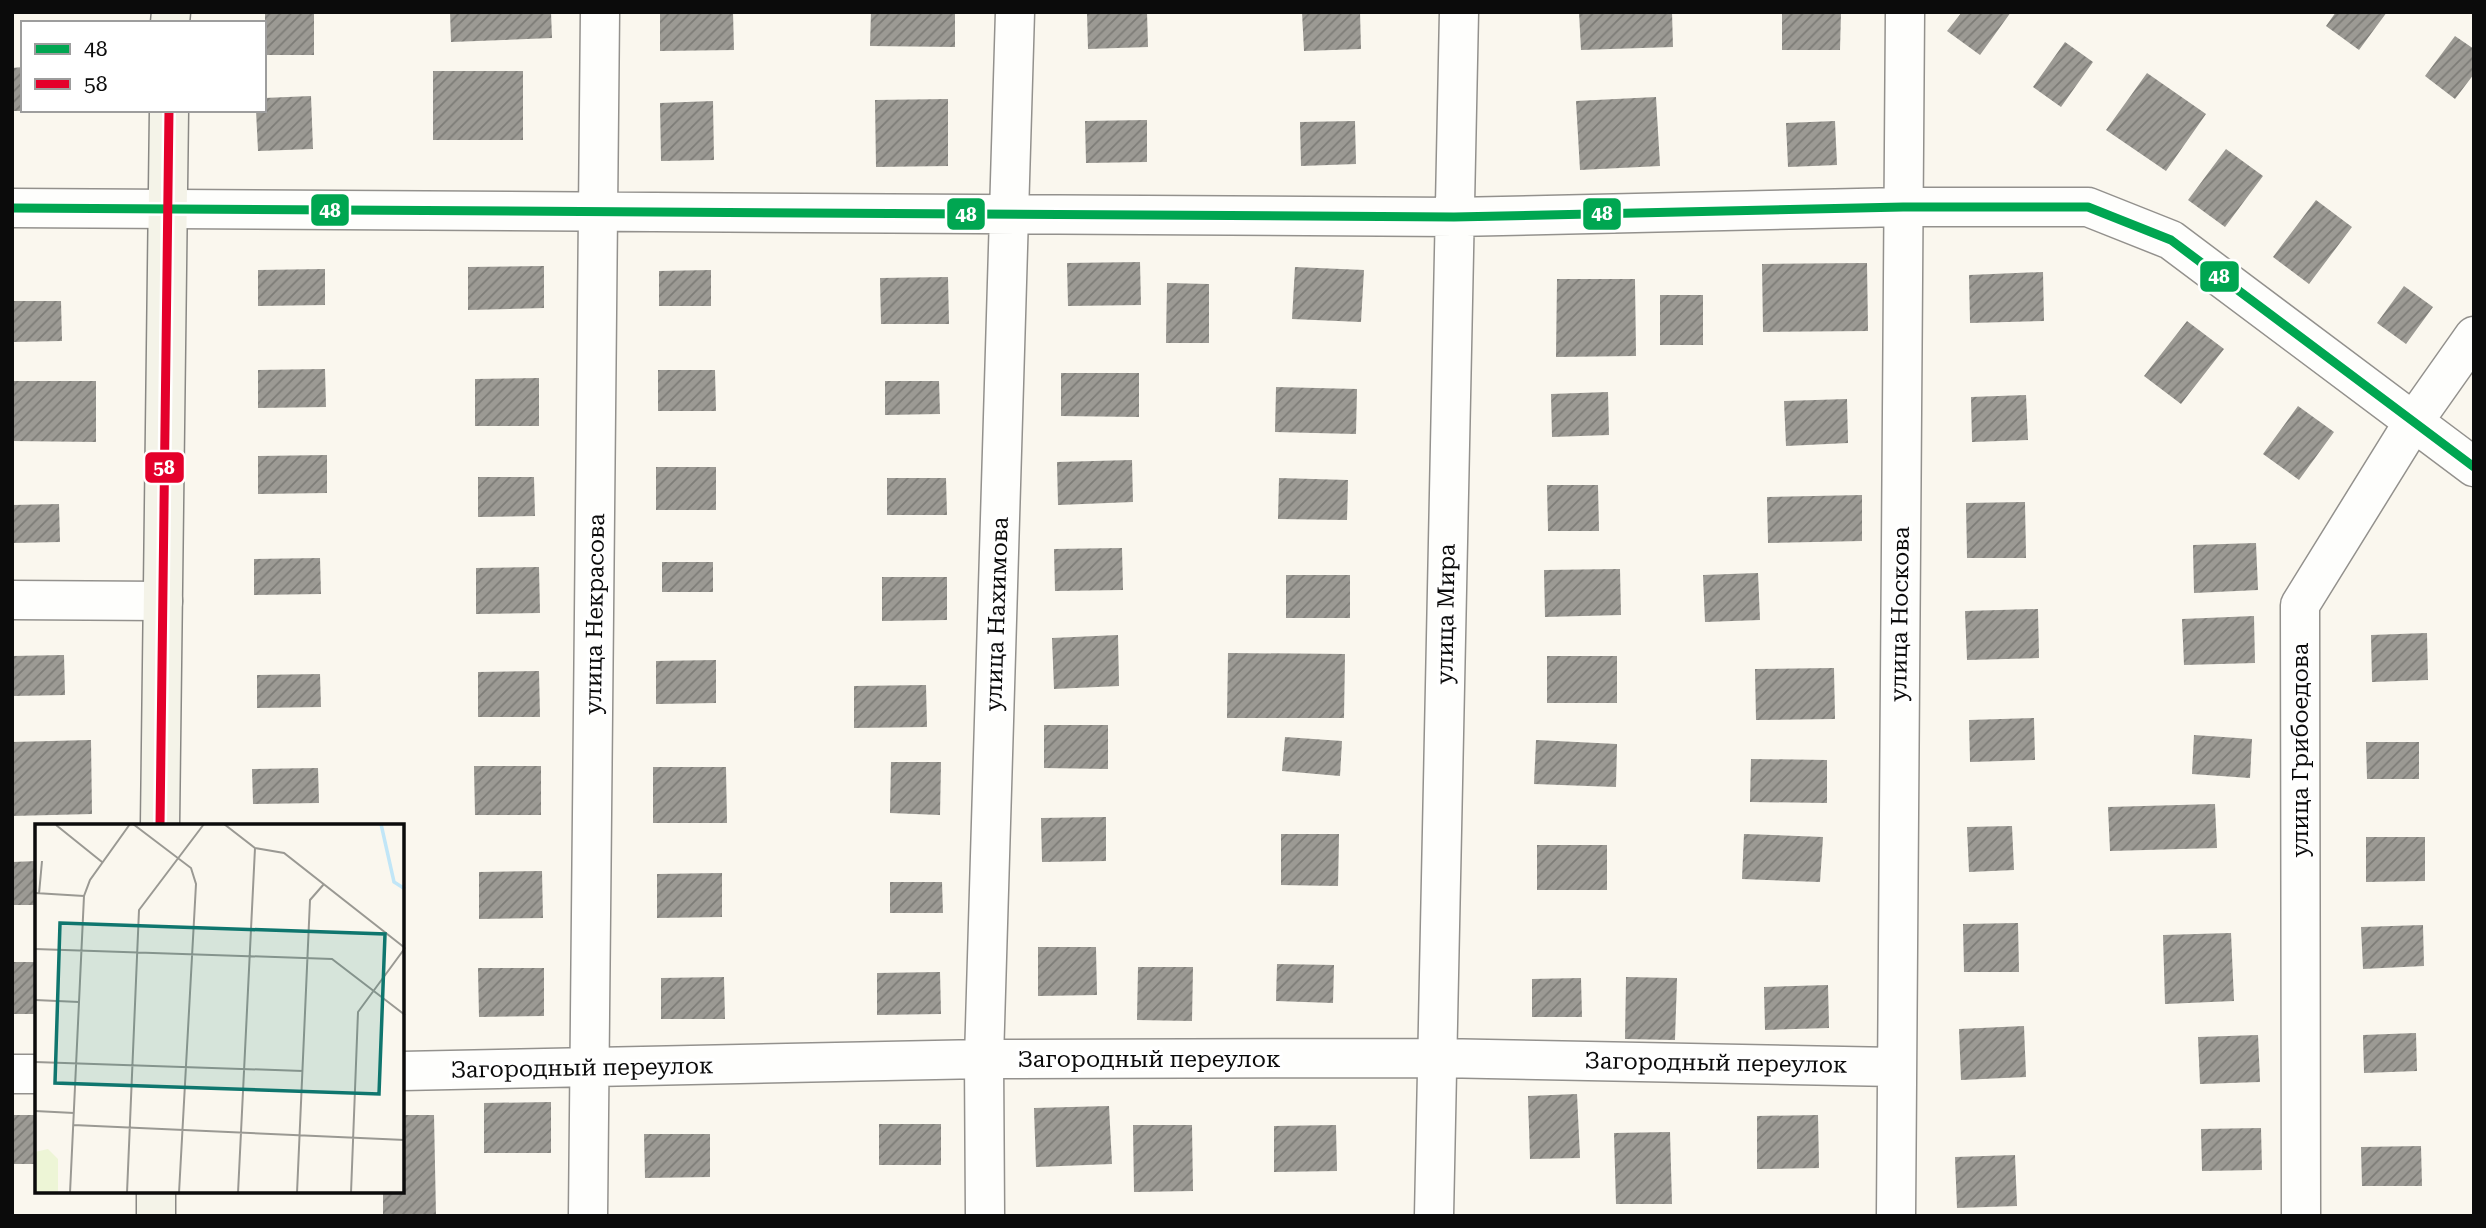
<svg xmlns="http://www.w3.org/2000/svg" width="2486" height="1228" font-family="'Roboto Serif',serif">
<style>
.building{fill:url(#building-hatch)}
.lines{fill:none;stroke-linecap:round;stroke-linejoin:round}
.street-casing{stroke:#93918d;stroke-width:41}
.secondary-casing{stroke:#898884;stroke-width:41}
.street{stroke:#fefefc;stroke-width:38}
.secondary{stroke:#f4f3e8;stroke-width:38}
.bus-1-casing{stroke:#fff;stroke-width:14}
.bus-2-casing{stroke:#fff;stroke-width:14}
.bus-1{stroke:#00a651;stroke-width:9}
.bus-2{stroke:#e4002b;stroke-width:9}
.labels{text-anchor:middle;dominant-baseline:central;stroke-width:7;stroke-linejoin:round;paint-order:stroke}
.street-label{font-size:23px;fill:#0b0b0b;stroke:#fff}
.inset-river{fill:none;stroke:#c1e6f7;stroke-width:3.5}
.inset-road{fill:none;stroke:#9a9993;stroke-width:2}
.view{fill:#0f766e;fill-opacity:0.15;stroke:#0f766e;stroke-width:3.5}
.inset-edge{fill:none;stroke:#0b0b0b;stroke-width:3.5}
.line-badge{stroke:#fff;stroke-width:2.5}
.badge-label{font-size:19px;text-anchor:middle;font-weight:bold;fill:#fff}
</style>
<defs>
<pattern id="building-hatch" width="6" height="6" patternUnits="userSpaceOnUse" patternTransform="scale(1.75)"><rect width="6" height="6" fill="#9c9a94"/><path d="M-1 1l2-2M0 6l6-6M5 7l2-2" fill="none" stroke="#7d7c77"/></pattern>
</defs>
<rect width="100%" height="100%" fill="#faf7ee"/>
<!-- building -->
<path class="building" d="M265,12H314V55H265Z
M450,12H551L552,38L451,42Z
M660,12H733L734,50L660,51Z
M871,12H955V47L870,46Z
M1087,12H1147L1148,47L1088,49Z
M1302,12H1360L1361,49L1304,51Z
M1579,12H1672L1673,47L1581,50Z
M1782,12H1841L1840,50H1782Z
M1962,12H2011L1980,55L1947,31Z
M2336,12H2387L2359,50L2326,26Z
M2455,36L2474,49V74L2455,99L2425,76Z
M2065,42L2093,62L2061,107L2033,87Z
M23,67V111H12V68Z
M433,71H523V140H433Z
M2147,73L2206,114L2166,171L2106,130Z
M311,96L313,149L258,151L256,110H264V98Z
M1656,97L1660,166L1580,170L1576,101Z
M948,99V166L876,167L875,100Z
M713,101L714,160L661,161L660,103Z
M1147,120V162L1086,163L1085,121Z
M1355,121L1356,164L1301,166L1300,122Z
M1835,121L1837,165L1788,167L1786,123Z
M2226,149L2263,176L2225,227L2188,200Z
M2316,200L2352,227L2309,284L2273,257Z
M1140,262L1141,305L1068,306L1067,263Z
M1867,263L1868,331L1763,332L1762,264Z
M544,266V308L468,310V267Z
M1295,267L1364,270L1361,322L1292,319Z
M325,269V305L258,306V270Z
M711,270V306H659V271Z
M2043,272L2044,321L1970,323L1969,275Z
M948,277L949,324H881L880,278Z
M1557,279H1635L1636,356L1556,357Z
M1167,283L1209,284V343H1166Z
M2404,286L2433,307L2406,344L2377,323Z
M1660,295H1703V345H1660Z
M12,301H61L62,341L12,342Z
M2187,321L2224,349L2181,404L2144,376Z
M325,369L326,407L258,408V370Z
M658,370H715L716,411H658Z
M1061,373H1139V417L1061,416Z
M539,378V426H475V379Z
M12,381H96V442L12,441Z
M885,381H939L940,414L885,415Z
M1276,387L1357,389L1356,434L1275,432Z
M1608,392L1609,435L1552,437L1551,394Z
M2026,395L2028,440L1972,442L1971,397Z
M1847,399L1848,443L1786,446L1784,401Z
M2298,406L2334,432L2299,480L2263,454Z
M327,455V493L258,494V456Z
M1132,460L1133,502L1058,505L1057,462Z
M656,467H716V510H656Z
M478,477H534L535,516L478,517Z
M887,478H946L947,515H887Z
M1279,478L1348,480L1347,520L1278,519Z
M1547,485H1598L1599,531H1548Z
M1862,495V541L1768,543L1767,497Z
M2025,502L2026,558H1967L1966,503Z
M59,504L60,542L12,543V505Z
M2256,543L2258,590L2194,593L2193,545Z
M1122,548L1123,590L1055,591L1054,549Z
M320,558L321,594L254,595V559Z
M662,562H713V592H662Z
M539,567L540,613L476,614V568Z
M1620,569L1621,615L1545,617L1544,570Z
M1758,573L1760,620L1705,622L1703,575Z
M1286,575H1350V618H1286Z
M882,577H947V620L882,621Z
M2038,609L2039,658L1967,660L1965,611Z
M2254,616L2255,663L2184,665L2182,619Z
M2427,633L2428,680L2372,682L2371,635Z
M1118,635L1119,686L1054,689L1052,638Z
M1228,653L1345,654L1344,718H1227Z
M64,655L65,695L12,696V656Z
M1547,656H1617V703H1547Z
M716,660V703L656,704V661Z
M1834,668L1835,719L1756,720L1755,669Z
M539,671L540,717H478V672Z
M320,674L321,707L257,708V675Z
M926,685L927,727L854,728V686Z
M2034,718L2035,760L1970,762L1969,720Z
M1044,725H1108V769L1044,768Z
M2194,735L2252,739L2250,778L2192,774Z
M1285,737L1342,741L1340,776L1282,771Z
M91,740L92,814L12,816V742Z
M1536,740L1617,744L1616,787L1534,784Z
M2366,742H2419V779H2367Z
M1751,759L1827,760V803L1750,802Z
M891,762H941L940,815L890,813Z
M474,766H541V815H475Z
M653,767H726L727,823H653Z
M318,768L319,803L253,804L252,769Z
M2215,804L2217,848L2110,851L2108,807Z
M1106,817V861L1042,862L1041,818Z
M2012,826L2014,870L1969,872L1967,827Z
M1281,834H1339L1338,886L1281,885Z
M1744,834L1823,837L1820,882L1742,879Z
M2366,837H2425V881L2366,882Z
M1537,845H1607V890H1537Z
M37,861V905H12V862Z
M542,871L543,918L479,919V872Z
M722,873V917L657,918V874Z
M890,882H942L943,913H890Z
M2018,923L2019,972H1964L1963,924Z
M2423,925L2424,966L2363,969L2361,927Z
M2231,933L2234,1001L2165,1004L2163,935Z
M1038,947H1096L1097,995L1038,996Z
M13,962H37V1014H12Z
M1277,964L1334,965L1333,1003L1276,1001Z
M1138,967H1193L1192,1021L1137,1020Z
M478,968H544V1016L479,1017Z
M940,972L941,1014L877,1015V973Z
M724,977L725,1019H661V978Z
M1626,977L1677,978L1675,1040L1625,1039Z
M1581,978L1582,1017H1532V979Z
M1828,985L1829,1028L1765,1030L1764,987Z
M2024,1026L2026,1077L1961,1080L1959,1029Z
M2416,1033L2417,1071L2364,1073L2363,1035Z
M2258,1035L2260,1082L2200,1084L2198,1037Z
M1577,1094L1580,1158L1530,1159L1528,1096Z
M551,1102V1153H484V1103Z
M1109,1106L1112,1164L1036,1167L1034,1108Z
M12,1115H37V1164H12Z
M402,1115H434L436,1216H383V1191H402Z
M1818,1115L1819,1168L1757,1169V1116Z
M879,1124H941V1165H879Z
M1133,1125H1192L1193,1191L1134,1192Z
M1336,1125L1337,1171L1274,1172V1126Z
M2261,1128L2262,1170L2202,1171L2201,1129Z
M1670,1132L1672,1204H1616L1614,1133Z
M644,1134H710V1177L645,1178Z
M2421,1146L2422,1186H2362L2361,1147Z
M2015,1155L2017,1206L1957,1208L1955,1157Z"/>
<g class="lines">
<defs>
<path id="street" d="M12,208L1454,217L1903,207H2088L2171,240L2474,467
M12,600L163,601
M402,1071L984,1059L1437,1058L1895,1067
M12,1074H37
M588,1216L600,12
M985,1216L984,1059L1015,12
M1434,1216L1459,12
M1896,1216L1905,12
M2301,1216L2300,605L2414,421L2474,336"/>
<path id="secondary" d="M170,23L171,12
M160,825L169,110
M156,1216V1191"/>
</defs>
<!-- street casing -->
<use href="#street" class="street-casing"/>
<!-- secondary casing -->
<use href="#secondary" class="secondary-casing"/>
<!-- street -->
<use href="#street" class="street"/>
<!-- secondary -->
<use href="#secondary" class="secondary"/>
<defs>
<path id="bus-1" d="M12,208L1454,217L1903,207H2088L2171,240L2474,467"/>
<path id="bus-2" d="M160,825L169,110"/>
</defs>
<!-- bus-1 casing -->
<use href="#bus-1" class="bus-1-casing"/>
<!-- bus-2 casing -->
<use href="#bus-2" class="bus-2-casing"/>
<!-- bus-1 -->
<use href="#bus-1" class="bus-1"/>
<!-- bus-2 -->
<use href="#bus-2" class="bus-2"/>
</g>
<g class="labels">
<!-- street labels -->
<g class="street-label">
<text transform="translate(595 614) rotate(-89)">улица Некрасова</text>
<text transform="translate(997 614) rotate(-88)">улица Нахимова</text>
<text transform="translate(1446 614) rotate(-89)">улица Мира</text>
<text transform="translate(1900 614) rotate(-89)">улица Носкова</text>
<text transform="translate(2300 750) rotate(-90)">улица Грибоедова</text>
<text x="1149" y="1059">Загородный переулок</text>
<text transform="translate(1716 1063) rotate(1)">Загородный переулок</text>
<text transform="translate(582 1068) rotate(-1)">Загородный переулок</text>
</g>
</g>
<!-- overview -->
<g transform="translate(35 824)">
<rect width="369" height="369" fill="#faf7ee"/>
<path d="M13,325L23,335V369H0V328Z" fill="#edf5d6"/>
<path class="inset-river" d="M346,0L359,58L370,65"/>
<path class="inset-road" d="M98,0L156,44L161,60L144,369M189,0L220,24L249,29L370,124M21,1L67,38M0,69L49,72M4,70L7,37M0,125L297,135L370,191M0,176L44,178M0,238L268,247M0,287L39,289M38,301L370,316M35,369L49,72L55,56L95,0M92,369L104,86L169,0M203,369L220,24M262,369L275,76L289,60M316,369L323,188L370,124"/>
<path class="view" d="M25,99L350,110L344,270L20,259Z"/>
<rect width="369" height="369" class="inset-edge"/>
</g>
<g class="line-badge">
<rect x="310" y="193" width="40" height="34" rx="7" fill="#00a651"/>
<rect x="1582" y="197" width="40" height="34" rx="7" fill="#00a651"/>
<rect x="946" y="197" width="40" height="34" rx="7" fill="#00a651"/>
<rect x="2199" y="260" width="41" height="33" rx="7" fill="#00a651"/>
<rect x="144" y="451" width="41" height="33" rx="7" fill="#e4002b"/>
</g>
<g class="badge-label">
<text x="330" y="217">48</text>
<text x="1602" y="220">48</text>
<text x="966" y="221">48</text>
<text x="2219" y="283">48</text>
<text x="164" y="474">58</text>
</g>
<!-- border -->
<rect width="2486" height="1228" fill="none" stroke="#0b0b0b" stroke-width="28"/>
<!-- legend -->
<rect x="21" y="21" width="245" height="91" fill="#ffffff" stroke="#9d9d9d" stroke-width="2"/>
<rect x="35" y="44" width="35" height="10" fill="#00a651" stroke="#9d9d9d" stroke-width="2"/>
<text x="84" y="56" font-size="21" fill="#0b0b0b">48</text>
<rect x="35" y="79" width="35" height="10" fill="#e4002b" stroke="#9d9d9d" stroke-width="2"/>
<text x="84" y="91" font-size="21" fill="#0b0b0b">58</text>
</svg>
